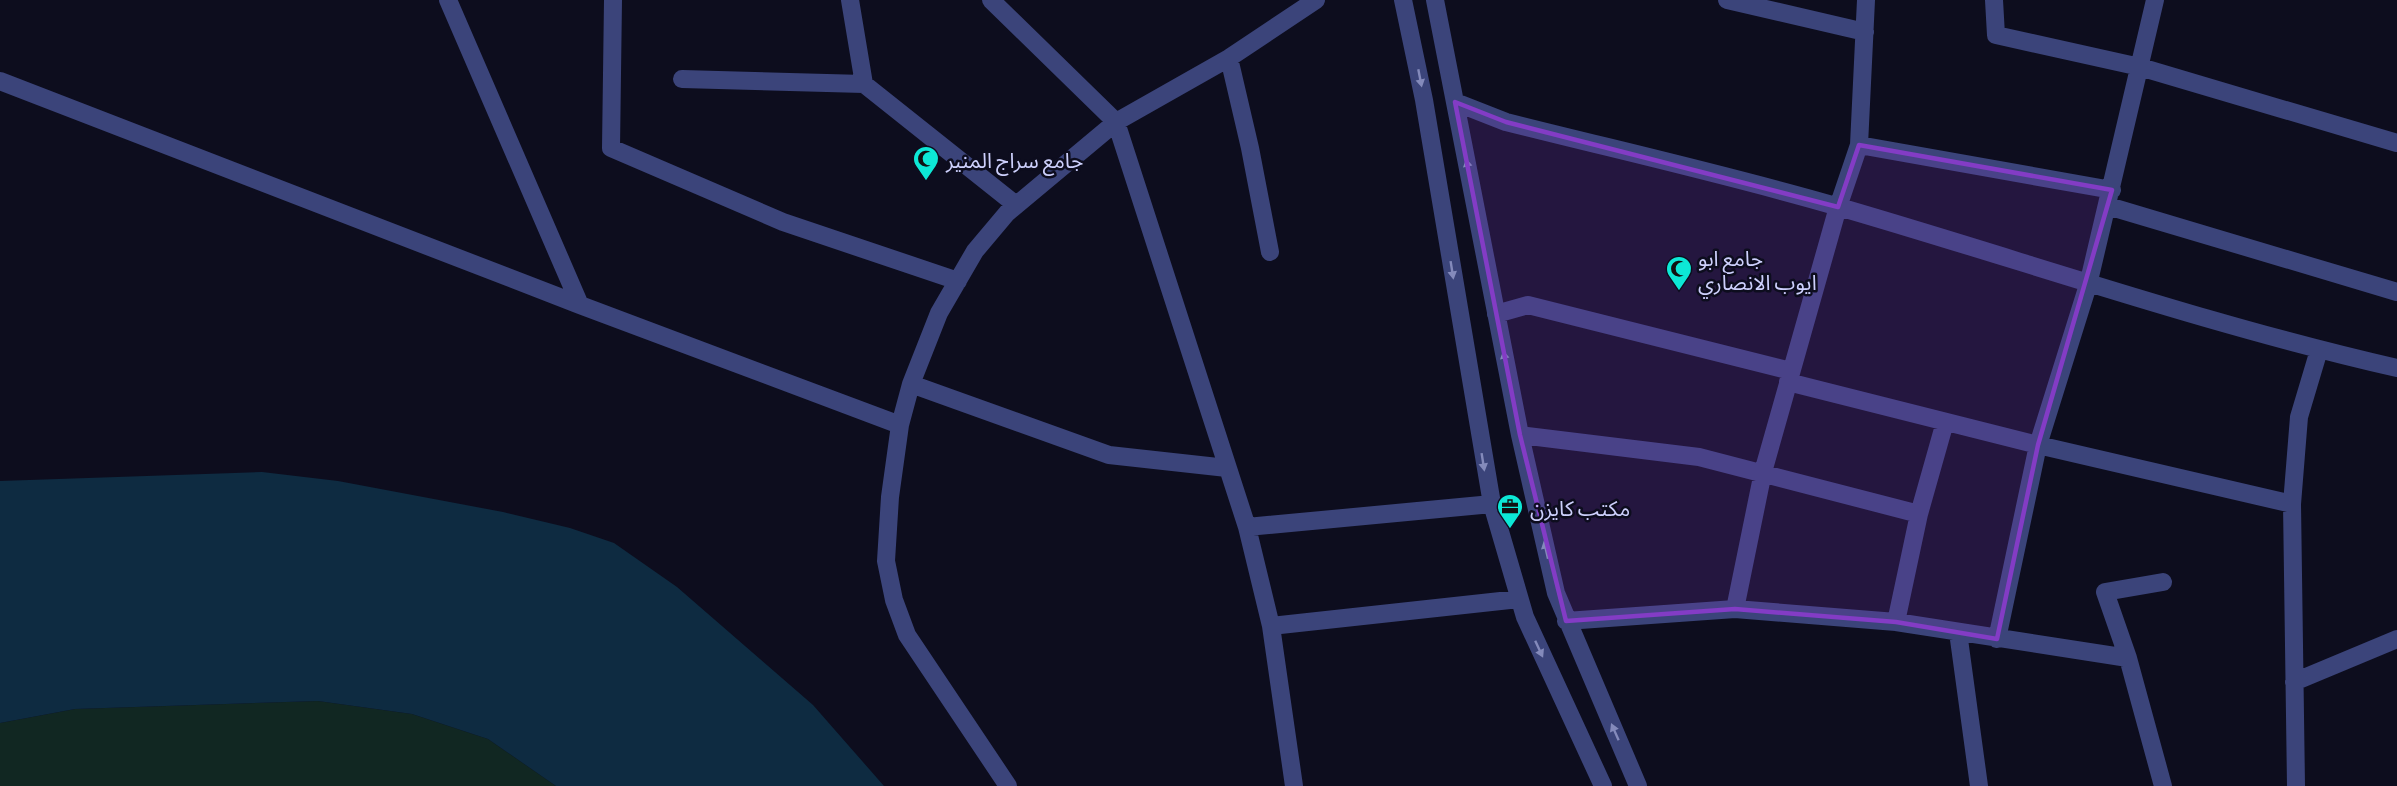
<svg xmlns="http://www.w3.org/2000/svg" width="2397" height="786" font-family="Commissioner,'Noto Sans Arabic',sans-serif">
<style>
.green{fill:#112722}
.water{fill:#0e2b41}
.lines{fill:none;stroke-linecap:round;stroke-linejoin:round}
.minor{stroke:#3b447a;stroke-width:18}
.oneway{fill:#848abb}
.marked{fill:#833cc5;fill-opacity:0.2;stroke:#833cc5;stroke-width:4.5;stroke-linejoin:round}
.labels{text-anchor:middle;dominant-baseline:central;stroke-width:5;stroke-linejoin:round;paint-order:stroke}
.poi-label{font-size:21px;fill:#cdd0fc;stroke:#0d0d1e;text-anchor:start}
</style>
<rect width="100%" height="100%" fill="#0d0d1e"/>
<!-- green -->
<path class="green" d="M318,701L412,714L488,739L556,786H0V723L75,709Z"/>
<!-- water -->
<path class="water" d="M262,472L338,481L503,512L570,528L614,543L677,587L813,705L884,786H556L488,739L412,714L318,701L75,709L0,723V481Z"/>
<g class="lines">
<!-- minor -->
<path class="minor" d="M448,0L580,305
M613,0L611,148L783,222L958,281
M850,0L864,84
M991,0L1116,122L1247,527L1271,626L1294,786
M1403,0L1424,100L1492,504L1525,617L1603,786
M1435,0L1520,435L1556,593L1638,786
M1727,0L1865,32
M1994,0L1996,35L2140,67L2397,143
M1229,58L1250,148L1270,252
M682,79L864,84L1016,205
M0,81L580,305L900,425
M1455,102L1506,122C1617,150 1729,175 1839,207C2025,261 2208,325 2397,368
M1859,145L2112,190
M2108,206L2397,292
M1496,314L1528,305L1791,371
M1788,382L2038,445L2292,504
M911,384L1109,455L1227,468
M1520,435L1699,457L1919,514
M1247,527L1492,504
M1735,609L1763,472L1838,207L1859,145L1866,0
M1566,621L1735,609L1896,622L2128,658
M1896,622L1919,514L1945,422
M1271,626L1519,599
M1958,632L1979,786
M1997,639L2038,445L2088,285L2155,0
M2294,682L2397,639
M1008,786L907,635L894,600L886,561L890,497L900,425L911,384L939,313L975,251L1007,213L1116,122L1229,58L1316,0
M2163,786L2128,658L2105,592L2163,582
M2296,786L2292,504L2299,417L2319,350"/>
</g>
<!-- one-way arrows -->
<defs><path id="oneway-solid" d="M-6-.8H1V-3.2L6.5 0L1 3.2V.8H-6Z" transform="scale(1.5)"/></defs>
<g class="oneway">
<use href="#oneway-solid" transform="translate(1420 78) rotate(79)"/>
<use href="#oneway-solid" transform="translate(1468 168) rotate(-101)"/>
<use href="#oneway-solid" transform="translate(1452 270) rotate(81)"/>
<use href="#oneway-solid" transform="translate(1505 360) rotate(-101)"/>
<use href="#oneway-solid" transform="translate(1483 462) rotate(81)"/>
<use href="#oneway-solid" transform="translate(1546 550) rotate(-103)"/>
<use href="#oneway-solid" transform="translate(1539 649) rotate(65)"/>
<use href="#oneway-solid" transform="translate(1615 732) rotate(-114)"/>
</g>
<!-- marked area -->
<path class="marked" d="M1455,102L1506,122L1838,207L1859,145L2112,190L2038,445L1997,639L1896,622L1735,609L1566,621L1520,435Z"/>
<!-- icons -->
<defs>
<symbol id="mosque-pin" viewBox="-11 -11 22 30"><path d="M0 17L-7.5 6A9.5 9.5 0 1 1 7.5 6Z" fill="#0de8d6" stroke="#0d0d1e"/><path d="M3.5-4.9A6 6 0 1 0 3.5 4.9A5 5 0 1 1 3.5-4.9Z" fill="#111"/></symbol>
<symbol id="office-pin" viewBox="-11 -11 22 30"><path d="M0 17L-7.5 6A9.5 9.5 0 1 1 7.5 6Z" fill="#0de8d6" stroke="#0d0d1e"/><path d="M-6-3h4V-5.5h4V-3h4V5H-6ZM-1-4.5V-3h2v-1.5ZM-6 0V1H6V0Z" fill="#111"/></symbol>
</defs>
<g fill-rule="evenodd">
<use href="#mosque-pin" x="911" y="144" width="30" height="40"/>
<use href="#mosque-pin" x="1664" y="254" width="30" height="40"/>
<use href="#office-pin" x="1495" y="492" width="30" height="40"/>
</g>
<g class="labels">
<!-- poi labels -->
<g class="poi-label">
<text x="946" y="159">جامع سراج المنير</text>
<text x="1698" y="257">جامع ابو<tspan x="1698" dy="24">ايوب الانصاري</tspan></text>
<text x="1530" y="507">مكتب كايزن</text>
</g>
</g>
</svg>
